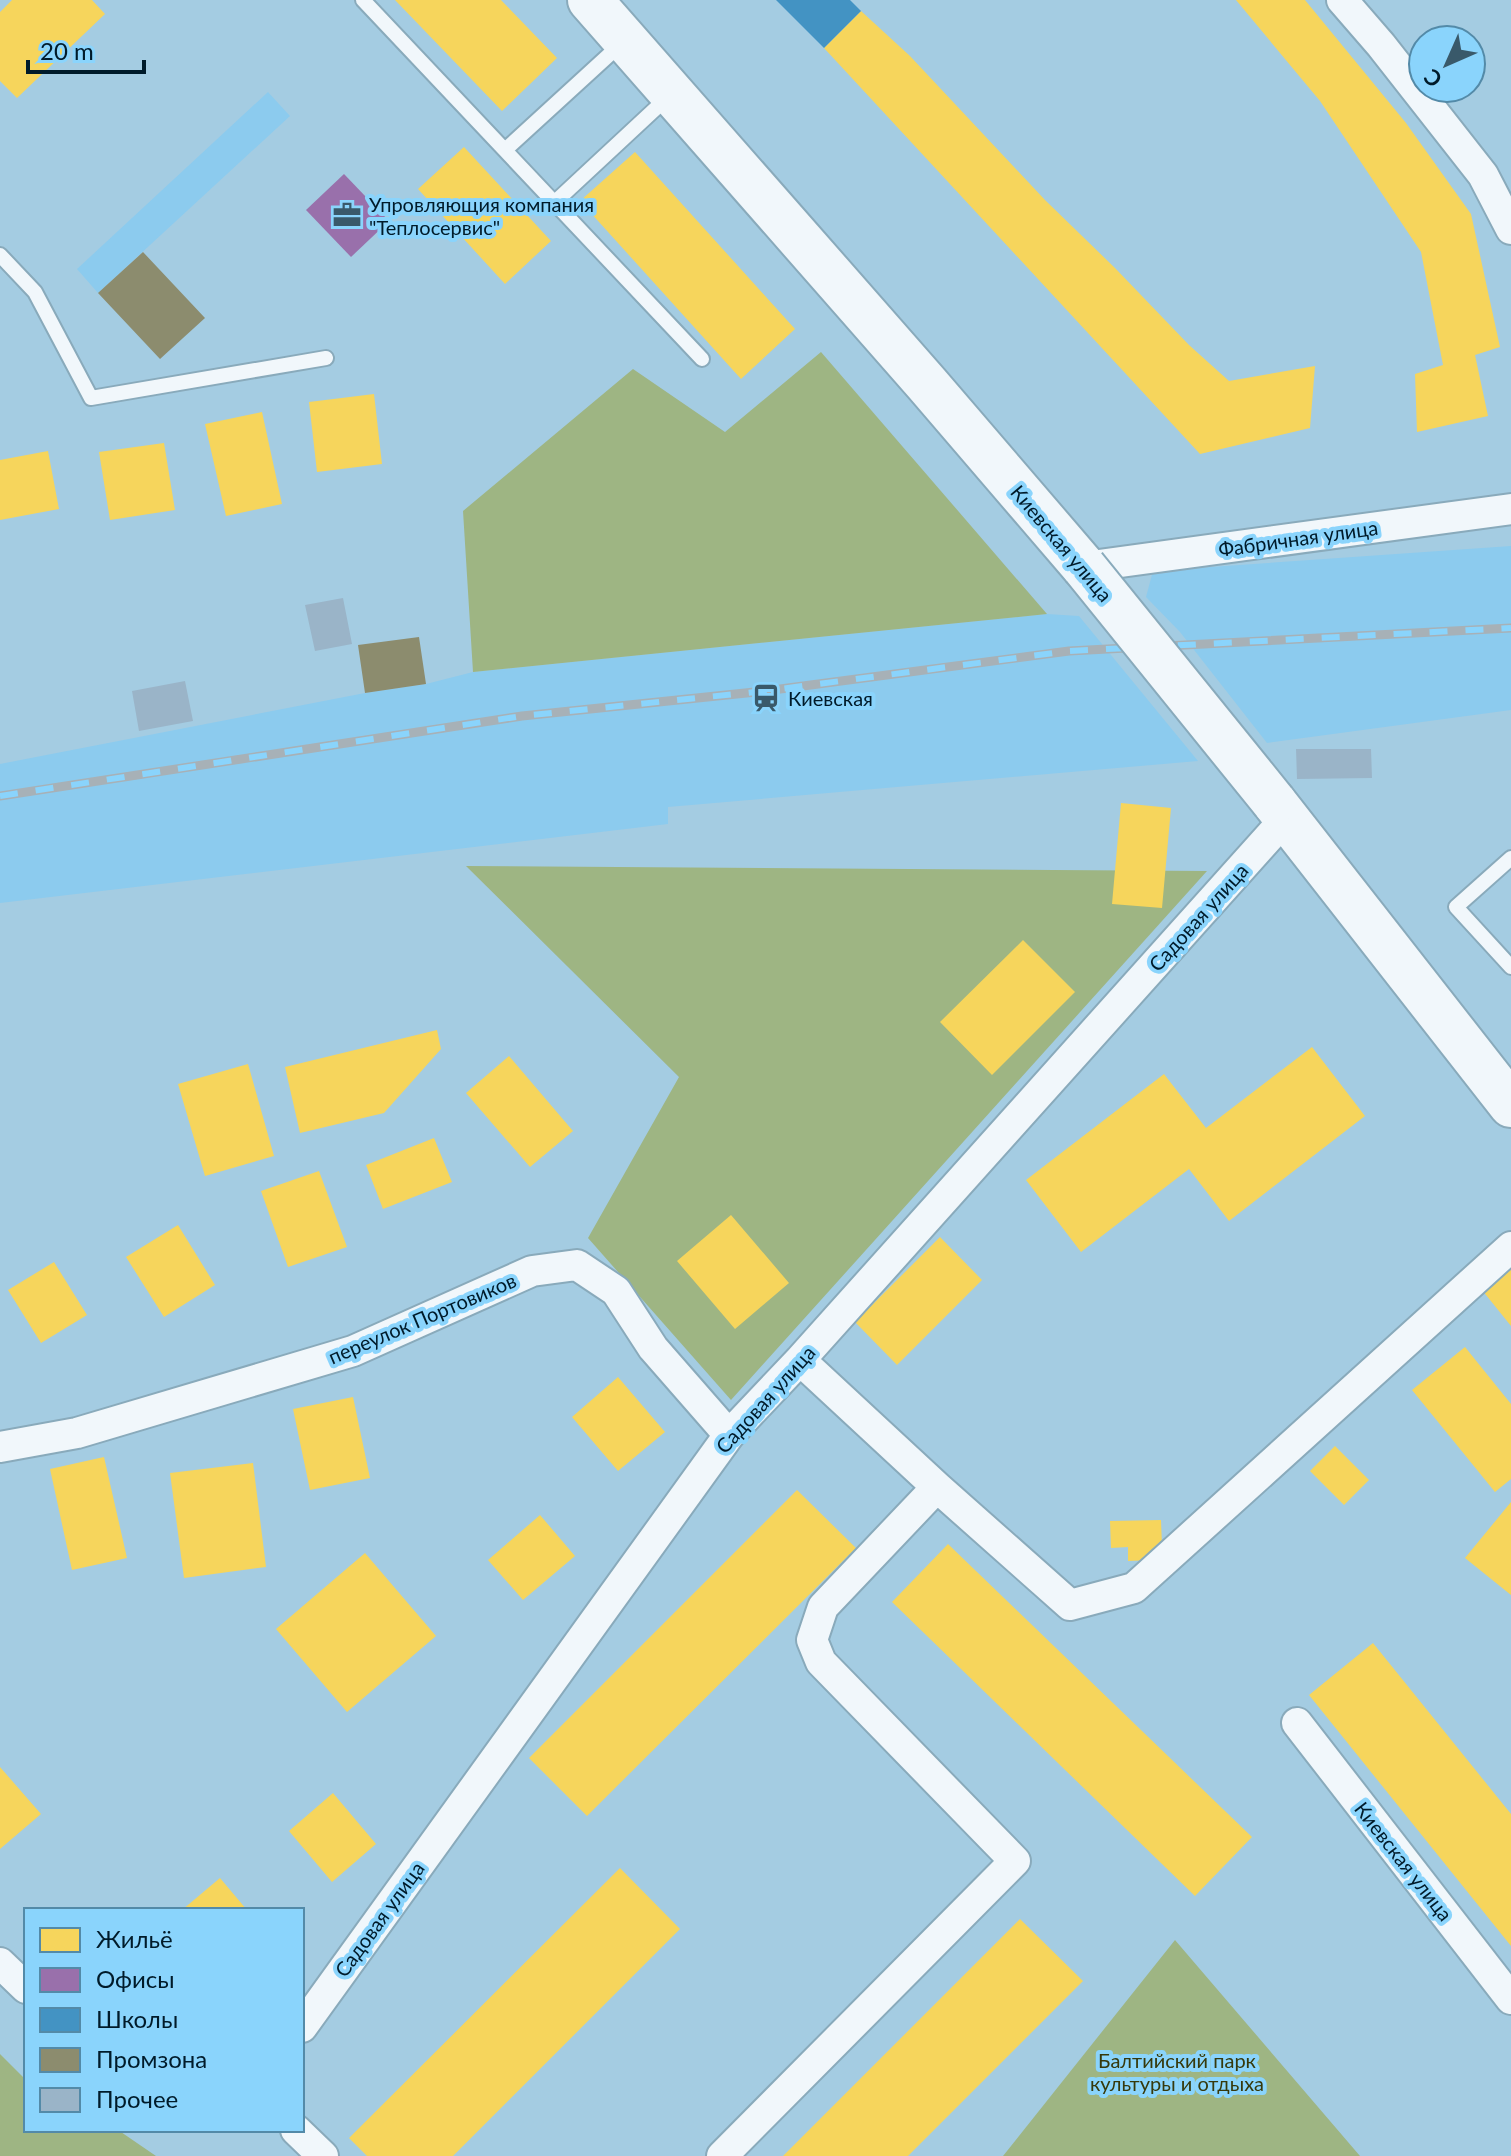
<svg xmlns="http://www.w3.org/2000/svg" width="1511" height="2156" font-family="Lato,sans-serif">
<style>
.built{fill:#8ccbee}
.green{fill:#9eb583}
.homes{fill:#f6d55c}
.offices{fill:#9970ab}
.schools{fill:#4393c3}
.industry{fill:#8c8c6e}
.building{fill:#9ab4c8}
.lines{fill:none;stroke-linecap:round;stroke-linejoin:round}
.lane-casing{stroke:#89aabb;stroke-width:18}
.street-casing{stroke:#89aabb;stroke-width:34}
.primary-casing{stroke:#89aabb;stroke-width:48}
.lane{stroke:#f1f7fb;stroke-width:14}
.street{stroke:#f1f7fb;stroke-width:30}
.primary{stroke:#f1f7fb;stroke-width:44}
.rail-casing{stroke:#a7b1b7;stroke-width:9}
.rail{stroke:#8ad4fc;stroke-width:6;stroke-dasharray:18;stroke-linecap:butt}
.primary-bridge-casing{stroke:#89aabb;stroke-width:48;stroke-linecap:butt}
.primary-bridge{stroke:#f1f7fb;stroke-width:44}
.labels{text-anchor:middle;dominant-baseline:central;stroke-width:8;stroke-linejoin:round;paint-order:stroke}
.poi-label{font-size:20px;fill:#001b2a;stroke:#8ad4fc;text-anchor:start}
.street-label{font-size:20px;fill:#001b2a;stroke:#8ad4fc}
.park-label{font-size:20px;fill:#36390c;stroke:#8ad4fc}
</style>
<rect width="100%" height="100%" fill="#a4cce2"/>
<!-- built -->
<path class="built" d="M268,92L290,116L98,293L77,269Z
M1511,546V710L1267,743L1180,632L1146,597L1153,571Z
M1047,614L1079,616L1198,761L668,807V824L0,903V764L365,693L426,684L473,672Z"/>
<!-- green -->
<path class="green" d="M821,352L1047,614L473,672L463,511L633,369L725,432Z
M466,866L1207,871L731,1400L588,1238L679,1077Z
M1175,1940L1360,2156H1003Z
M0,2054L26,2080V2130H118L156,2156H0Z"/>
<!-- homes -->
<path class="homes" d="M12,0H92L105,14L17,98L0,81V12Z
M395,0H501L557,58L502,111Z
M1236,0H1305L1406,123L1471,214L1500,347L1475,355L1488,416L1417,432L1415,374L1443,365L1421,252L1320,101Z
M861,11L910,56L1045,200L1115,268L1189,345L1229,381L1315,366L1310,428L1200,454L824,48Z
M464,147L551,241L505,284L418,189Z
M635,152L795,329L741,379L580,201Z
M374,394L382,464L317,472L309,402Z
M262,412L282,504L226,516L205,424Z
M164,443L175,510L110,520L99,452Z
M48,451L59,509L0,520V460Z
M1121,803L1171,808L1162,908L1112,904Z
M1023,940L1075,992L992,1075L940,1022Z
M437,1030L441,1049L384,1113L300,1133L285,1067Z
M1312,1047L1365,1116L1229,1221L1189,1169L1081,1252L1026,1180L1164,1074L1206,1128Z
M509,1056L573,1131L530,1167L466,1093Z
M248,1064L274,1156L205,1176L178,1084Z
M434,1138L452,1182L383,1209L366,1165Z
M319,1171L347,1247L288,1267L261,1191Z
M731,1215L789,1283L735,1329L677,1261Z
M178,1225L215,1285L164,1317L126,1257Z
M940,1237L982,1280L897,1365L855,1322Z
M54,1262L87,1315L41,1343L8,1290Z
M1511,1267V1326L1482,1290Z
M1465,1347L1511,1404V1479L1495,1492L1412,1390Z
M618,1377L665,1432L618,1471L572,1417Z
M353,1397L370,1478L310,1490L293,1409Z
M1335,1446L1369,1480L1344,1505L1310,1471Z
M104,1457L127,1558L72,1570L50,1469Z
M253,1463L266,1567L184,1578L170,1473Z
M797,1490L856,1548L587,1816L529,1758Z
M1511,1502V1595L1465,1558Z
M540,1515L575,1556L523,1600L488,1560Z
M1161,1520L1162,1546L1154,1547V1560L1128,1561V1547L1111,1548L1110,1521Z
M948,1544L1252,1837L1195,1896L892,1602Z
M365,1553L436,1636L347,1712L276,1629Z
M1373,1643L1511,1814V1946L1309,1695Z
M0,1767L41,1814L0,1849Z
M333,1793L376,1844L332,1882L289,1831Z
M620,1868L680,1929L453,2156H367L349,2138Z
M220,1878L247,1910H182Z
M1020,1919L1083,1981L908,2156H783Z"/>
<!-- offices -->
<path class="offices" d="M344,174L389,221L351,257L306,210Z"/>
<!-- schools -->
<path class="schools" d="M776,0H850L861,11L824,48Z"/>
<!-- industry -->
<path class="industry" d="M143,252L205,318L160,359L98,293Z
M419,637L426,684L365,693L358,645Z"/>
<!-- building -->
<path class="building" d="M343,598L352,644L315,651L305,605Z
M185,681L193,721L139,731L132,691Z
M1296,749H1371L1372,778L1297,779Z"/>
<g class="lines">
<defs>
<path id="lane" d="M363,0L702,359
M505,150L622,43
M554,203L668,97
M0,255L35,292L91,398L326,358
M1511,858L1456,907L1511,967"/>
<path id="street" d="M1342,0L1381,45L1483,175L1511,229
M1084,567L1511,509
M800,1360L937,1487L1070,1605L1134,1588L1511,1247
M0,1447L77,1433L353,1351L532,1271L577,1265L616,1291L653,1348L729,1435
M1297,1723L1511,1999
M0,1963L26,1988
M302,2027L729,1435L800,1360L1286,818
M296,2130L323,2156
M722,2156L1015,1861L821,1662L812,1640L823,1607L937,1487"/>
<path id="primary" d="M590,0L927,384L1084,567
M1274,802L1511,1105"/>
</defs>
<!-- lane casing -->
<use href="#lane" class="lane-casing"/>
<!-- street casing -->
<use href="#street" class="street-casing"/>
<!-- primary casing -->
<use href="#primary" class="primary-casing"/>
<!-- lane -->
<use href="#lane" class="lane"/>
<!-- street -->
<use href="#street" class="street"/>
<!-- primary -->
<use href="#primary" class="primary"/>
<defs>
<path id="rail" d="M0,796L522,716L765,691L1069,651L1511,628"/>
</defs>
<!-- rail casing -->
<use href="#rail" class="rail-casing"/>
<!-- rail -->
<use href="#rail" class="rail"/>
<defs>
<path id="primary-bridge" d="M1084,567L1274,802"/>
</defs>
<!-- primary-bridge casing -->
<use href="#primary-bridge" class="primary-bridge-casing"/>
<!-- primary-bridge -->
<use href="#primary-bridge" class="primary-bridge"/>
</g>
<!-- icons -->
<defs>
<symbol id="office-bare" viewBox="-9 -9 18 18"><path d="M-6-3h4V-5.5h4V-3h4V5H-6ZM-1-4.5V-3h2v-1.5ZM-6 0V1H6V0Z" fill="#39596a" stroke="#8ad4fc" stroke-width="2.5" paint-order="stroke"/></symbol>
<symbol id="station-bare" viewBox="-9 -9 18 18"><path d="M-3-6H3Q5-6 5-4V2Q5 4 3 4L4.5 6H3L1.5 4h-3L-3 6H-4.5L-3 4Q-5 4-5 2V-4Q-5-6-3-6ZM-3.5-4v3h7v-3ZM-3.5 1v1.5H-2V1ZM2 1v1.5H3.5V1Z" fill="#39596a" stroke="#8ad4fc" stroke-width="2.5" paint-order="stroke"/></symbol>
</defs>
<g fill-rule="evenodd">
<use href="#office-bare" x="327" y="195" width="40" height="40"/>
<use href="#station-bare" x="746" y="678" width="40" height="40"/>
</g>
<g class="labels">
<!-- poi labels -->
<g class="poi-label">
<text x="369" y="204">Упровляющия компания<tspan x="369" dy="23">"Теплосервис"</tspan></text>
<text x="788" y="698">Киевская</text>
</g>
<!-- street labels -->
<g class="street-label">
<text transform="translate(1298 538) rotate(-8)">Фабричная улица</text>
<text transform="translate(1062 543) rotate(50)">Киевская улица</text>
<text transform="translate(1198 917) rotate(-48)">Садовая улица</text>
<text transform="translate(422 1318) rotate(-23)">переулок Портовиков</text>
<text transform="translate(765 1399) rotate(-48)">Садовая улица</text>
<text transform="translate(1404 1861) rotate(52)">Киевская улица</text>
<text transform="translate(379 1919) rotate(-54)">Садовая улица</text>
</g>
<!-- park labels -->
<g class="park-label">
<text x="1177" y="2060">Балтийский парк<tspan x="1177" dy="23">культуры и отдыха</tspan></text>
</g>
</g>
<!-- legend -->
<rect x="24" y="1908" width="280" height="224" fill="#8ad4fc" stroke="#538aa8" stroke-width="2"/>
<rect x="40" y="1928" width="40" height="24" fill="#f6d55c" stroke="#538aa8" stroke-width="2"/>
<text x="96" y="1948" font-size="24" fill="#001b2a">Жильё</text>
<rect x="40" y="1968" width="40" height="24" fill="#9970ab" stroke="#538aa8" stroke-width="2"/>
<text x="96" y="1988" font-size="24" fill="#001b2a">Офисы</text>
<rect x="40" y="2008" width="40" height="24" fill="#4393c3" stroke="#538aa8" stroke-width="2"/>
<text x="96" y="2028" font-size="24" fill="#001b2a">Школы</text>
<rect x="40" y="2048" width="40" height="24" fill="#8c8c6e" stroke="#538aa8" stroke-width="2"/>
<text x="96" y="2068" font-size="24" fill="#001b2a">Промзона</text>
<rect x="40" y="2088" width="40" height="24" fill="#9ab4c8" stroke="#538aa8" stroke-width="2"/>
<text x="96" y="2108" font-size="24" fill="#001b2a">Прочее</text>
<!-- north arrow -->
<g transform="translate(1447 64) rotate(225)"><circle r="38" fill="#8ad4fc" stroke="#538aa8" stroke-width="2"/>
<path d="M0-6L14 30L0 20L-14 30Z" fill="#39596a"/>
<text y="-12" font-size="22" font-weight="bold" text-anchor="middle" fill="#001b2a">С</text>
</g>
<!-- scale -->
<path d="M28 60v12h116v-12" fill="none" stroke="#001b2a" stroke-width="4"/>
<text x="40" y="60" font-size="24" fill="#001b2a" stroke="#8ad4fc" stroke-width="6" paint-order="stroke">20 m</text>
</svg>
